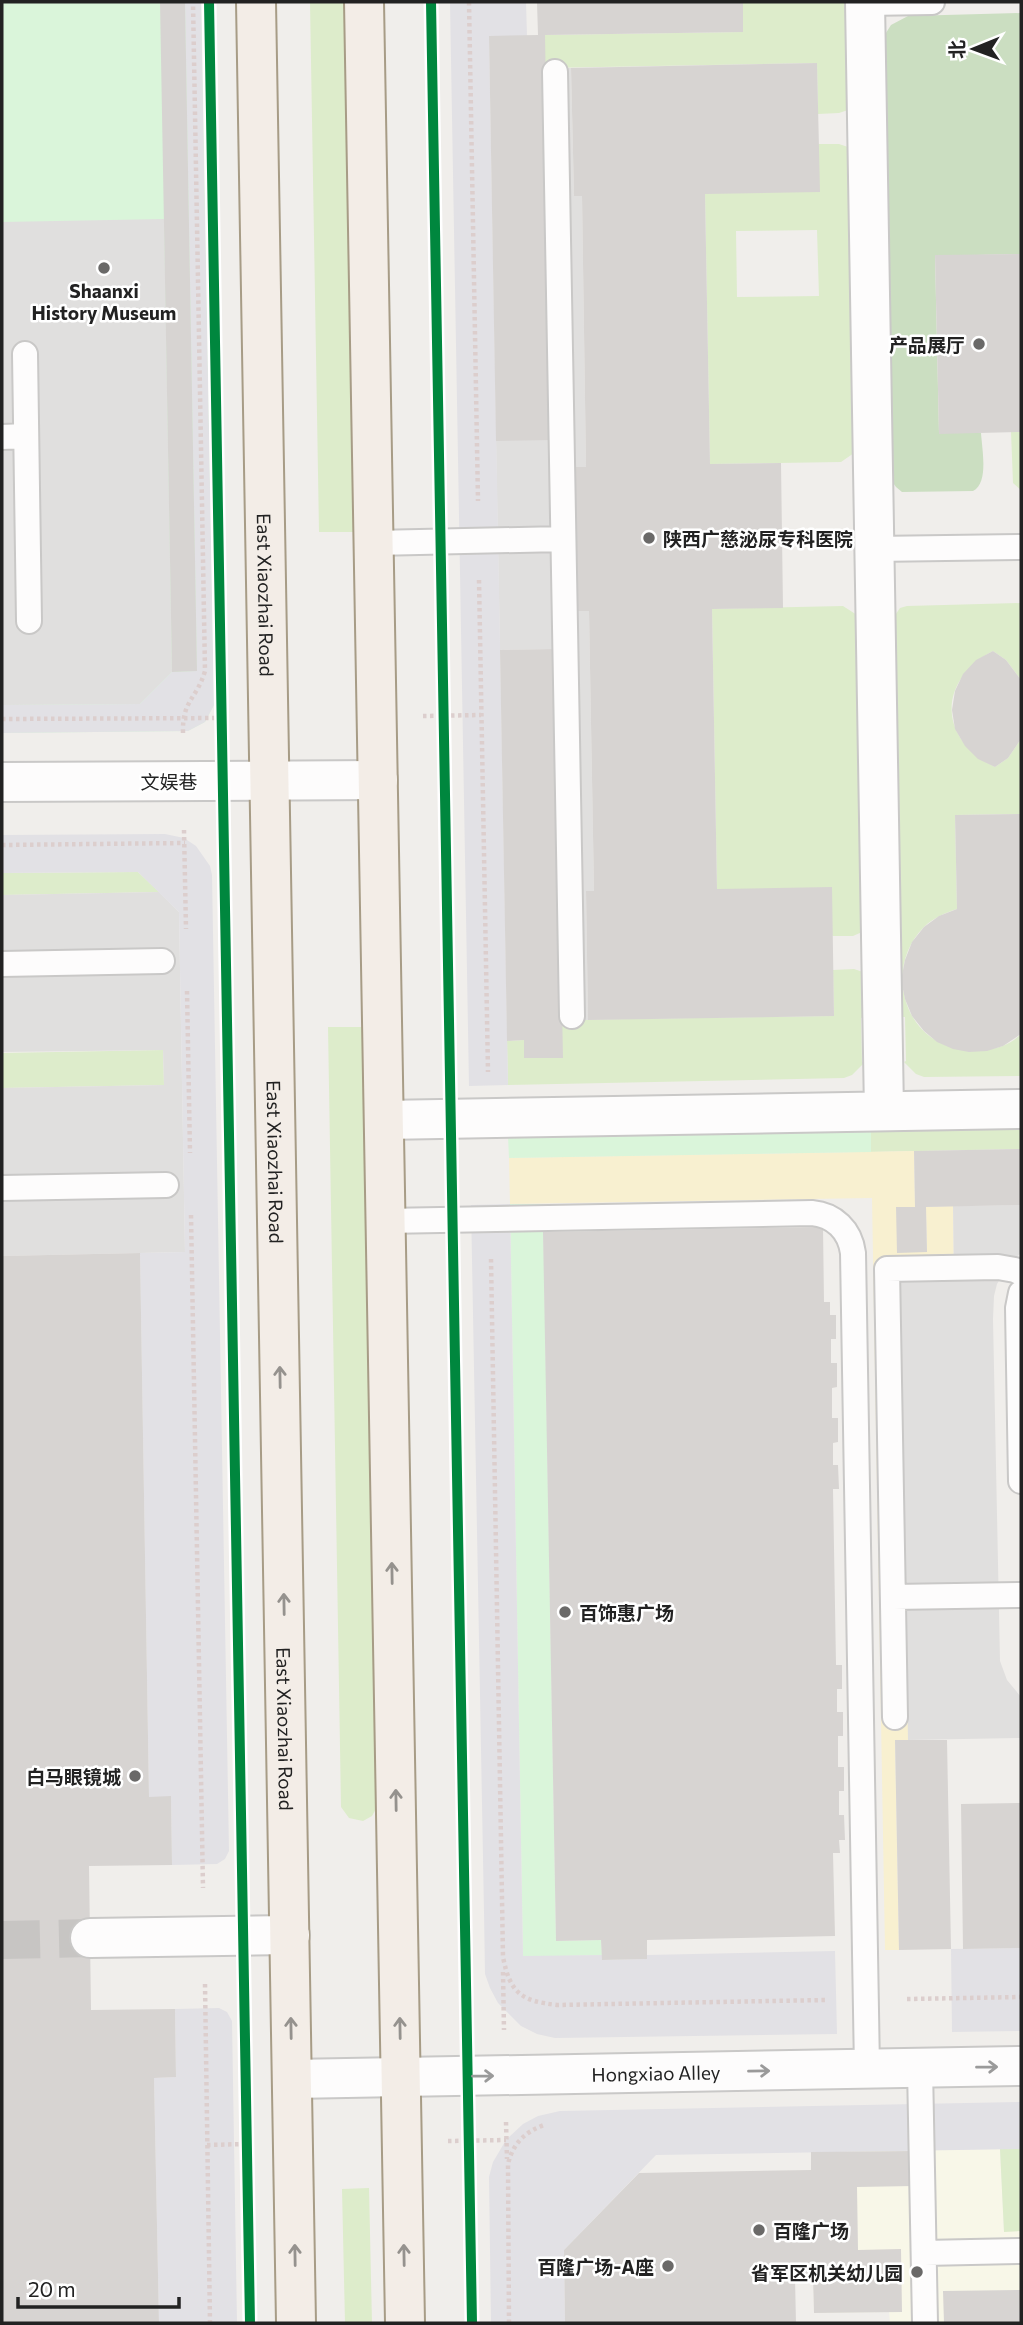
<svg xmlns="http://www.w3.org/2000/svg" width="1023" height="2325" font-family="Commissioner,'Noto Sans SC',sans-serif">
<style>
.education{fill:#f8f7e8}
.grass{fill:#ddeccb;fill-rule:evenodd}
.forest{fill:#cbdec1}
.sand{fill:#f8f0d0}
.park{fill:#daf5da}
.parking{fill:#e0dfde}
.plaza{fill:#e2e1e5}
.building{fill:#d7d4d2}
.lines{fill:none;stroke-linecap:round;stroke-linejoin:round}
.minor-tunnel{stroke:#c7c5c3;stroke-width:38;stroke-dasharray:38 19;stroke-linecap:butt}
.service-casing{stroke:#c9c8c7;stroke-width:28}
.minor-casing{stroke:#c9c8c7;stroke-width:42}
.tertiary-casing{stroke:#c9c8c7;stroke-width:42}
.primary-casing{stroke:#a79c86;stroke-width:42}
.path{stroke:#dccecd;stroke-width:4.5;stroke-dasharray:3.5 3.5;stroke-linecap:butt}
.service{stroke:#fdfcfc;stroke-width:24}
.minor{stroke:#fdfcfc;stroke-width:38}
.tertiary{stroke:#fdfcfc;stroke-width:38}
.primary{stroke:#f3ede7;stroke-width:38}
.cycleway-casing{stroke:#fff;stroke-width:15}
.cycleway{stroke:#00873e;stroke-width:10}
.oneway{stroke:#95928e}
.oneway2{stroke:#9a9a9a}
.poi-dot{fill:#6a6968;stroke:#fff;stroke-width:2.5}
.labels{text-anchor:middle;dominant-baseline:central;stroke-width:5;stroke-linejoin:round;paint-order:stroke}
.poi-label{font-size:19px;font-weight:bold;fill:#222;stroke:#fff;text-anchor:end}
.street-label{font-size:19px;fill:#222;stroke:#fff}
</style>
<rect width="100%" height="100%" fill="#f0eeeb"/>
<!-- education -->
<path class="education" d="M1000,2149L1004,2231H1021V2323H890L889,2312L814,2313L811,2152Z"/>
<!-- grass -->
<path class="grass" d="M310,2H345L355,532H319Z
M743,2H849L848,110L839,113L818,114L817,63L545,68V35L743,32Z
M819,144H839L848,147L854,453L841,462L710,464L705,194ZM817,230L819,296L737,297L736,231Z
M1011,432H1021V490L1013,483Z
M1021,603V680L1006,660L993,651C937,681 938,739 995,767L1008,758L1021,739V814L955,815L957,909C945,913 933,918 924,927C891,959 897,1016 935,1040C943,1045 957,1046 967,1047C988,1051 1004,1050 1021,1034V1076L924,1077L916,1074L904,1062L906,1061L905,1017H899L893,618L900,608L907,606Z
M843,606L857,615L862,932L853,936H833L717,889L712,609Z
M138,872L159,892L2,895V873Z
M854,969L863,972L867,1017L861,1018L862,1062L864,1063L852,1075L844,1078L508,1085L507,1041L524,1040V1058H562V1020L834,1016L833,970Z
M328,1027H363L377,1807L372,1816L363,1821L349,1818L341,1807Z
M163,1050L164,1085L2,1088V1053Z
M1021,1128V1149L871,1152V1130Z
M1000,2149H1021V2231L1004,2232Z
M369,2188L372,2323H345L342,2189Z"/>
<!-- forest -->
<path class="forest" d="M1021,13V254L935,256L939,433H981C982,449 989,483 973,491L902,492L896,487L891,480L884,36L891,25L908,16Z"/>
<!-- sand -->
<path class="sand" d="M914,1151L915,1207L897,1208L927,1252L926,1207L953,1206L954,1279L908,1740L895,1741L899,1950H885L872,1198L510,1204L509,1158Z"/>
<!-- park -->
<path class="park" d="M2,2H201L214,705L205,722L188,731L2,733Z
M871,1130V1152L509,1158L508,1137Z
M510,1204H543L556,1941L601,1940L602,1955L523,1957Z"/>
<!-- parking -->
<path class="parking" d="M545,68H571L574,196H582L586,467H573L575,611H589L594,891L586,892L588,1020H562L555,649L500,650L496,441Z
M164,219L172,672L140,704L2,705V222Z
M159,892L179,912L185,1252L2,1256V1088L164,1085L163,1050L2,1052V895Z
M1021,1205V1253L1011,1262L997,1284L994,1296L993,1319L1000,1661L1007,1680L1021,1697V1738L908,1740L900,1280L954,1279L953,1206Z"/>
<!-- plaza -->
<path class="plaza" d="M185,2H201L214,705L205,722L188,731L2,733V705L140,704L172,672L197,671Z
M450,2H526L527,36L489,37L508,1085L469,1086Z
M165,834L184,838L196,846L210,866L212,875L229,1851L225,1859L217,1864L172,1865L171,1797H149L140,1253L185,1252L179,912L138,872L2,873V835Z
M510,1204L523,1956L602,1955V1960L647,1959V1955L835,1951L837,2034L555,2038L537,2034L521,2026L498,2003L490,1988L485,1974L484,1912L471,1205Z
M1021,1948V2031L952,2032L951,1949Z
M219,2008L227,2012L232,2021L237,2323H159L154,2078L176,2077L175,2009Z
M1021,2102V2149L656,2155L564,2250L565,2323H491L489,2177L493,2162L506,2140L523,2124L538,2116L560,2111Z"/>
<!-- building -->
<path class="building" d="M160,2H185L197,671L172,672Z
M537,2H743V32L545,35L552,440L496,441L489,36L538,35Z
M817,63L820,192L705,194L710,464L781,463L783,608L712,609L717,889L832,887L834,1016L588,1020L586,891H594L589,611H575L572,467H586L582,196H574L571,68Z
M1021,254V432L939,434L935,255Z
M555,649L563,1058H524V1040L507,1041L500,650Z
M993,651L1006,660L1021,680V739L1008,758L995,767L978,759L965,746L955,729L952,710L955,691L963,674L976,660Z
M1021,814V1034L1003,1046L987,1051L969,1052L953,1049L937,1042L924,1031L912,1016L905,999L901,980L905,960L912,942L924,927L939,916L957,909L955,815Z
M1021,1149V1205L926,1207L927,1252L897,1253L896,1207H915L914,1151Z
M823,1227L824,1302H830V1315H836V1339H831V1363H837V1387L832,1388V1418H838V1442L833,1443V1465H838L839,1489H833L836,1665H842V1689H837V1712H843V1736H838V1767H844V1791H839V1815H844L845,1840H839L840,1853H833L835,1936L647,1940V1959L602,1960L601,1940L556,1941L543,1232Z
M140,1253L149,1797L171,1796L172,1865L89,1866L91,2010L175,2009L176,2077L154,2078L159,2323H2V1256Z
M895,1740H947L951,1949L899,1950Z
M1021,1803V1948L963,1949L961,1804Z
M912,2151L913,2186L857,2187L858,2250L901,2249L902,2312L814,2313L813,2277L795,2278L796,2323H565L564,2250L639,2173L811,2170V2152Z
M1021,2290V2323H944L943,2291Z"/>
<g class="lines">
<!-- minor-tunnel -->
<path class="minor-tunnel" d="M2,1940L90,1938"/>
<defs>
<path id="service" d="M865,3L932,2
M555,72L572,1016
M25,354L29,621
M2,437L26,436
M374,543L563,539
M874,549L1021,547
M2,964L162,961
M2,1188L166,1185
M385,1221L812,1213C834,1215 850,1230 853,1253L867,2069
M1021,1293L1018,1308L1021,1481
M893,1597L1021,1595
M895,1717L887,1269L998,1267L1015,1270L1021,1273
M920,2068L925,2323
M924,2253L1021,2251"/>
<path id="minor" d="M865,2L884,1111
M384,1120L1021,1109
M90,1938L290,1935"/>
<g id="tertiary">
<path d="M2,782L378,780"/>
<path id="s1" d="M292,2079L1021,2066"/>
</g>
<g id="primary">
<path id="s2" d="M256,2L296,2323"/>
<path d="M364,2L405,2323"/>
</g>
</defs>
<!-- service casing -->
<use href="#service" class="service-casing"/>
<!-- minor casing -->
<use href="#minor" class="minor-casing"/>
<!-- tertiary casing -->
<use href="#tertiary" class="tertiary-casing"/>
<!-- primary casing -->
<use href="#primary" class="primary-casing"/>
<!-- path -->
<path class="path" d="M469,2L478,501
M479,580L488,1072
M423,716L481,715
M2,719L222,718
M183,733C182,700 197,699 205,671L193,2
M184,830L186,929
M2,845L185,843
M187,991L190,1153
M191,1215L203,1888
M491,1259L503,1957C510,1993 521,2001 557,2005L825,2000
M503,1972L504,2030
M205,1984L210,2323
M907,1999L1021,1997
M506,2122L507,2159
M448,2141L506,2140
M207,2145L246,2144
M509,2323L508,2164C513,2143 525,2132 544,2125"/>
<!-- service -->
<use href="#service" class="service"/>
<!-- minor -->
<use href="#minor" class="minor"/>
<!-- tertiary -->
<use href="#tertiary" class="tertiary"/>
<!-- primary -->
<use href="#primary" class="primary"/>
<defs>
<path id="cycleway" d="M209,2L250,2323
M431,2L472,2323"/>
</defs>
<!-- cycleway casing -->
<use href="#cycleway" class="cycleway-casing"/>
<!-- cycleway -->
<use href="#cycleway" class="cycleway"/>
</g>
<!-- one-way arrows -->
<defs><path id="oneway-shaft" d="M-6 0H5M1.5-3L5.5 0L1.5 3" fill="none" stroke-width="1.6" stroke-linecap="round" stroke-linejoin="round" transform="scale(1.75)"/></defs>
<g class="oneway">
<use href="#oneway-shaft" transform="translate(280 1377) rotate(-91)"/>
<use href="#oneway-shaft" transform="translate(392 1573) rotate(-91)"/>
<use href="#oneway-shaft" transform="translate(284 1604) rotate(-91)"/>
<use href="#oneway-shaft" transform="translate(396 1800) rotate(-91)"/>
<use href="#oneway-shaft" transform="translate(291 2028) rotate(-91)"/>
<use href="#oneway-shaft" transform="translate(400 2028) rotate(-91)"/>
<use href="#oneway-shaft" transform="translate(295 2255) rotate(-91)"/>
<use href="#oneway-shaft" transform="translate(404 2255) rotate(-91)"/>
</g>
<g class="oneway2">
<use href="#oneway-shaft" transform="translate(987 2067) rotate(-1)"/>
<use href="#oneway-shaft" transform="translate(759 2071) rotate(-1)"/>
<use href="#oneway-shaft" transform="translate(483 2076) rotate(-1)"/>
</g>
<!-- markers -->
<g class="poi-dot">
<circle cx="104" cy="268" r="7"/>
<circle cx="979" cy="344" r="7"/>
<circle cx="649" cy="538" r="7"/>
<circle cx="565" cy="1612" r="7"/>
<circle cx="135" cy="1776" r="7"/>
<circle cx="759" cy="2230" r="7"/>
<circle cx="668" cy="2266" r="7"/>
<circle cx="917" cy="2272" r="7"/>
</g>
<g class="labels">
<!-- poi labels -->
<g class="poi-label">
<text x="104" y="290" text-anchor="middle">Shaanxi<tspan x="104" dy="22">History Museum</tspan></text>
<text x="965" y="344">产品展厅</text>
<text x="663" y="538" text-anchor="start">陕西广慈泌尿专科医院</text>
<text x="579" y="1612" text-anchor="start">百饰惠广场</text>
<text x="121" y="1776">白马眼镜城</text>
<text x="773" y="2230" text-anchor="start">百隆广场</text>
<text x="654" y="2266">百隆广场-A座</text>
<text x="903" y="2272">省军区机关幼儿园</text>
</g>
<!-- street labels -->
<g class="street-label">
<text stroke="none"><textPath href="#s2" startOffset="593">East Xiaozhai Road</textPath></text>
<text x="169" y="781">文娱巷</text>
<text stroke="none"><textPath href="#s2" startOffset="1160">East Xiaozhai Road</textPath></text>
<text stroke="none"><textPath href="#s2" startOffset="1727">East Xiaozhai Road</textPath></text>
<text stroke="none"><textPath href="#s1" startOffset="364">Hongxiao Alley</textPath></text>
</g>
</g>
<!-- border -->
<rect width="1023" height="2325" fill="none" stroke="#222222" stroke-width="7"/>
<!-- north arrow -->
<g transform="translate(974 49) rotate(269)" stroke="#ffffff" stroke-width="5" paint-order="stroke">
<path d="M0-5L12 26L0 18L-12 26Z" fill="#222222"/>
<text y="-10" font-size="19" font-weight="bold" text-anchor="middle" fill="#222222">北</text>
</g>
<!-- scale -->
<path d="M18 2297v10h161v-10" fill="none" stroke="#222222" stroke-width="3.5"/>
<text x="28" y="2297" font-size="21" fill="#222222" stroke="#ffffff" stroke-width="5" paint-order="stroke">20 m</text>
</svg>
